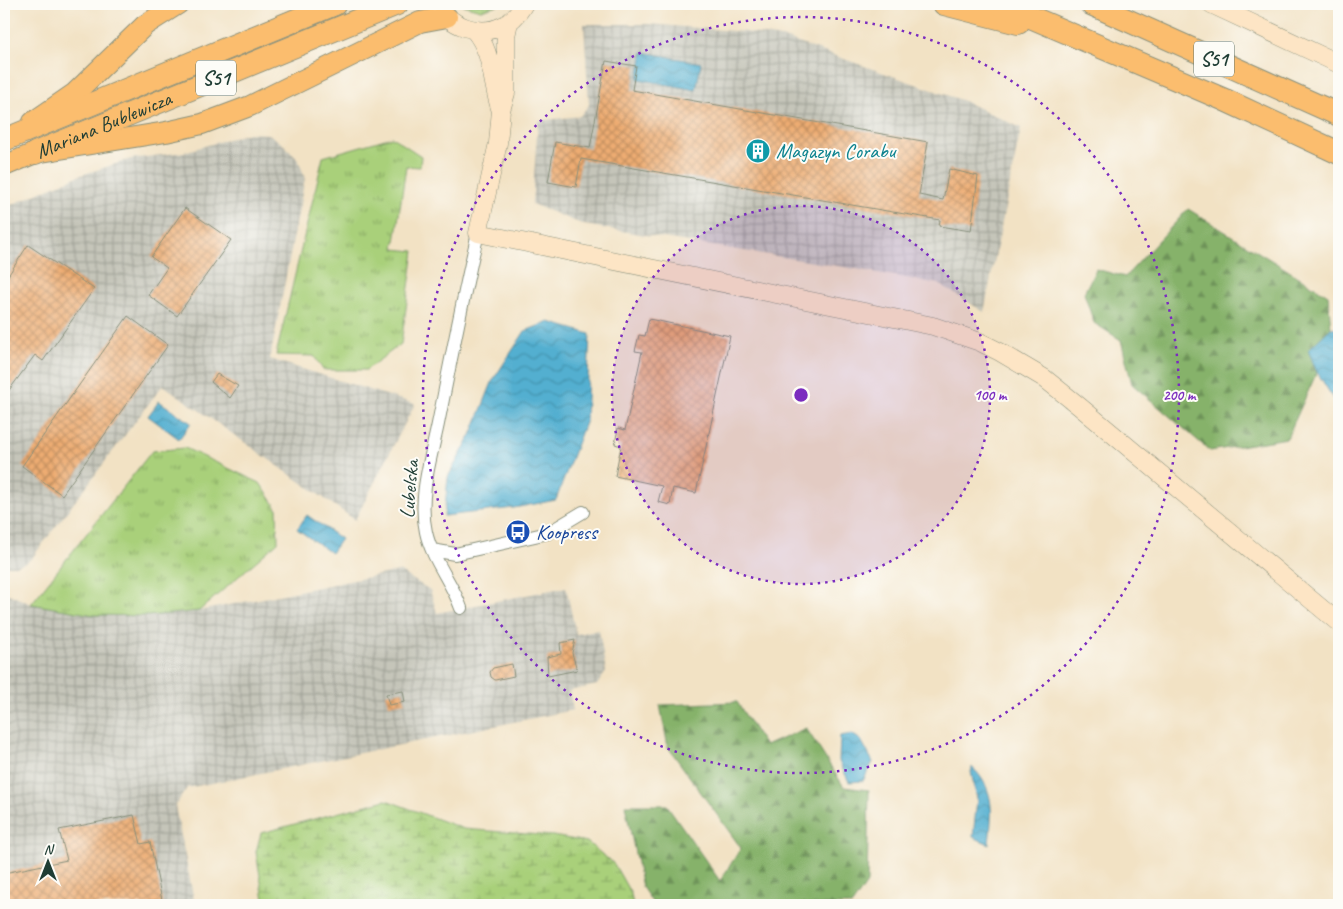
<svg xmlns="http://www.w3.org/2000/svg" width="1343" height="909" font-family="Caveat,sans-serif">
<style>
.industrial{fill:url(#industrial-grid)}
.grass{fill:url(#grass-tufts);stroke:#648657}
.forest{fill:url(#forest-firs);stroke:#52784f}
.wetland{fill:url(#wetland-marsh);stroke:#648657}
.water{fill:url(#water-waves);stroke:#387682}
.building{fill:url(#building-cross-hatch)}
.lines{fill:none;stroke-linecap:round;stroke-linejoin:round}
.street-casing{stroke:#88907c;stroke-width:14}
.secondary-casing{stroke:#88907c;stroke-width:19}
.primary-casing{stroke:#88907c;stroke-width:22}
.highway-casing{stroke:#88907c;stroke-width:24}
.street{stroke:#fff;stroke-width:12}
.secondary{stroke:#fde5c5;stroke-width:18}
.primary{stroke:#fbbd6e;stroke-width:20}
.highway{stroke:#fbbd6e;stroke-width:22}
.ring{fill:none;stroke:#7b2cbf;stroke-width:2.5;stroke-dasharray:2.5 5}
.labels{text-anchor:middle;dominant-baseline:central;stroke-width:4;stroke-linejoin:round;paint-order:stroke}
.shield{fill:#fdfcf7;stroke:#62766e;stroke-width:1}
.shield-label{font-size:20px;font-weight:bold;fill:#1f3d34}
.street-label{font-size:21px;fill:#1f3d34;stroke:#fdfcf7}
.culture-label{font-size:21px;fill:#0d838f;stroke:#fdfcf7;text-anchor:start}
.transit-label{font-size:21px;fill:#164399;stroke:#fdfcf7;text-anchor:start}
.centre{fill:#7b2cbf;stroke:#fdfcf7;stroke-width:2.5}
.ring-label{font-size:15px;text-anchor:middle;font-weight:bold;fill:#7b2cbf;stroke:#fdfcf7;stroke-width:4;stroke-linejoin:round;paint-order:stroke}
</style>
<defs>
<pattern id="industrial-grid" width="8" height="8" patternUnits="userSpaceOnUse" patternTransform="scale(1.25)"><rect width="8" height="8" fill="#c5c5b9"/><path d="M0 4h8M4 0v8" fill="none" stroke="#9fa197"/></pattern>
<pattern id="grass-tufts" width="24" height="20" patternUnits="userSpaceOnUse" patternTransform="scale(1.25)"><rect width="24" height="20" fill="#a9d07a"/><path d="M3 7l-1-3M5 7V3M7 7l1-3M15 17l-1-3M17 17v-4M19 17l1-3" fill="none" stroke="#89aa65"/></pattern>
<pattern id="forest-firs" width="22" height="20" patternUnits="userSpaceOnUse" patternTransform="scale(1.25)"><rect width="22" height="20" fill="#86b26a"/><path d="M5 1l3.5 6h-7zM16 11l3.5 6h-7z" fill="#6d9258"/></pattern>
<pattern id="wetland-marsh" width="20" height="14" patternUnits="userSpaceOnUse" patternTransform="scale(1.25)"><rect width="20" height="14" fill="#a9d07a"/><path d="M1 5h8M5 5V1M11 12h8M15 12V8" fill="none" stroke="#89aa65"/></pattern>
<pattern id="water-waves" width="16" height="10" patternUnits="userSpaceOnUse" patternTransform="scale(1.25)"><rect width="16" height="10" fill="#52afd0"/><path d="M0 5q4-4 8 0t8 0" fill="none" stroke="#4390aa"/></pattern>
<pattern id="building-cross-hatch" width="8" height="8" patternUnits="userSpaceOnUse" patternTransform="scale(1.25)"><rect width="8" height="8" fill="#edac72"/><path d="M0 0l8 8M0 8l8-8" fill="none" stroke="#bf8d5e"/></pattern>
</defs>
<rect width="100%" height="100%" fill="#fdfcf7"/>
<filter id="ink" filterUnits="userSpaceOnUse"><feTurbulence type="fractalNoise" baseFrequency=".02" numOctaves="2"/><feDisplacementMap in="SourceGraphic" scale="10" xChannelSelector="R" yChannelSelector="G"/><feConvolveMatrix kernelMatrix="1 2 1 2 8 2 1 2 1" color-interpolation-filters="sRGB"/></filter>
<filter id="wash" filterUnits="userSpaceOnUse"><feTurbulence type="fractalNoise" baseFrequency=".0096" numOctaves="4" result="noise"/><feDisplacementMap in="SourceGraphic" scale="20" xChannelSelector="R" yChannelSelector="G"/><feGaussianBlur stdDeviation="1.12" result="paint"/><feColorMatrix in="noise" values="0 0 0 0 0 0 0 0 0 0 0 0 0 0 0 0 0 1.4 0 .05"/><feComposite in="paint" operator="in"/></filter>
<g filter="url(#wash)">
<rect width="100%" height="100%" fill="#f2e2c4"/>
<!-- industrial -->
<path class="industrial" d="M584,24H648L746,32L787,39L964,101L1021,128L984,312L939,284L856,269L584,225L532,204L538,121L580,116L589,105Z
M249,133L269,134L284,145L298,159L305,178L270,359L415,404L355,520L163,385L32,558L25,563L15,566H4V208L78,176L131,159L184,152Z
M399,571L430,590L437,613L566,587L576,634L599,630L606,672L597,685L569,691L573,710L187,788L175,806L195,905H4V592L31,604L94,615L148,616L199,611Z"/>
<!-- grass -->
<path class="grass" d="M459,4H500L481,10Z
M392,137L421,156L420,167L406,166L394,249L414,251L401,344L366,370H323L314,356L276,355L323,157Z
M185,448L260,483L277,508L278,542L199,611L148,616L94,615L31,604L152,451Z"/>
<!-- forest -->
<path class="forest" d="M1188,209L1328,295L1331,328L1308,350L1317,372L1287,438L1210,451L1132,384L1121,340L1094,323L1084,293L1096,269L1125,277Z
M737,702L765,746L806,728L844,787L869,790L867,883L852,905H654L642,887L625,805H667L720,881L741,848L668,747L660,705Z"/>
<!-- wetland -->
<path class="wetland" d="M386,800L464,829L553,836L587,842L614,864L631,894L633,905H265L256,852L261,833Z"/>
<!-- water -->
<path class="water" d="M643,52L701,63L696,90L638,79Z
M549,322L590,334L586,420L556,500L514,508L444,516L448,477L471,435L493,380L525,331Z
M1331,328H1339V401L1336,403L1317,372L1308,350Z
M159,401L191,423L179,439L148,416Z
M307,515L341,539L331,553L297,529Z
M852,734L861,740L873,762L863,781L849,782L839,761L840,736Z
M972,767C996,790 992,813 989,844L973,837L977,799L971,772Z"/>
<g id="blocks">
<!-- building -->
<path class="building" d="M606,61L636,66L632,90L928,142L919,195L943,200L949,169L978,176L971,231L939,226L940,220L581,159L576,187L548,182L555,142L590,148Z
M185,208L231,240L177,316L148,295L167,268L151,257Z
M28,245L94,289L43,361L35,355L4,397V282Z
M128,316L168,345L62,495L22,466Z
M649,319L730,336L696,493L673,488L670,505L658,502L662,486L615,476L621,446L615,444L618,428L625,430L642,352L635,351L639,335L645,336Z
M217,374L238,386L230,398L211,382Z
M575,640L572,653L577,670L548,676L547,657L561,654L560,643Z
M512,664L514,676L495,680L491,677L490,672L493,668Z
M403,691L405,702L389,705L386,694Z
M134,815L141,844L150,842L163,905H4V873L67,860L59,830Z"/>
</g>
</g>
<g filter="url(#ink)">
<use href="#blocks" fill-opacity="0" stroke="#88907c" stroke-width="1"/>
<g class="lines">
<defs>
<path id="street" d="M432,550L455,554L548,533L583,512
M461,608C452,582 432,560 426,532C418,497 431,458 438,424C451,360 463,296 478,233"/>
<path id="secondary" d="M438,4C448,26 480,37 502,26C512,22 519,13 524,4
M1211,4L1339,64
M509,22L506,36V93L501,110L498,143L478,233L933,326L980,342L1000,352L1044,378L1079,406L1339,623
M474,30C493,52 491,81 500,108"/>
<path id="primary" d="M33,122L75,93L145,25L178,4
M4,166L35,153L166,132L202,124L250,106L420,22L447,17"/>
<g id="highway">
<path d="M944,4L1018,23"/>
<path d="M1000,4L1225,100L1339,153"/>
<path d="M1091,4L1339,115"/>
<path d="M4,140L335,4"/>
<path id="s1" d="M35,153L397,4"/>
</g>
</defs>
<!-- street casing -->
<use href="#street" class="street-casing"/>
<!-- secondary casing -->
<use href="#secondary" class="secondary-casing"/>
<!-- primary casing -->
<use href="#primary" class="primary-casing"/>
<!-- highway casing -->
<use href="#highway" class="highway-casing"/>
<!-- street -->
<use href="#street" class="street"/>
<!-- secondary -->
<use href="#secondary" class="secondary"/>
<!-- primary -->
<use href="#primary" class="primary"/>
<!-- highway -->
<use href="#highway" class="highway"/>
</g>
</g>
<!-- distance rings -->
<circle cx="801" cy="395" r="189" fill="#7b2cbf" fill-opacity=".12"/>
<g class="ring">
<circle cx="801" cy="395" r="189"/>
<circle cx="801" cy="395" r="378"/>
</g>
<!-- icons -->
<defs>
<symbol id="building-disc" viewBox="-11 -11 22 22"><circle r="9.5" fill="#0f9aa8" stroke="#fdfcf7"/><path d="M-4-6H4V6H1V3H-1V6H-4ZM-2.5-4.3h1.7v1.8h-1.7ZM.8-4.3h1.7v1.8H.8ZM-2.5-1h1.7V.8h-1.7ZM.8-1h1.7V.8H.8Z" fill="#fff"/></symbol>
<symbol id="bus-disc" viewBox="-11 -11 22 22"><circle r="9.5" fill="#1a4fb4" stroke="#fdfcf7"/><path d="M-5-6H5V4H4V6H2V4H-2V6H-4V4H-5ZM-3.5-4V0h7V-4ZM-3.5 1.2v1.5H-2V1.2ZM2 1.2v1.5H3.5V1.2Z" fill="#fff"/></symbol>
</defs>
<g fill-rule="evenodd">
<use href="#building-disc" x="744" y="137" width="28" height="28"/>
<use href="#bus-disc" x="504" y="518" width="28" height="28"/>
</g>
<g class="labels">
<!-- shield labels -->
<g class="shield">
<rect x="1194" y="41.5" width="40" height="35" rx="4"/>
<rect x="196" y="60.5" width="40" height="35" rx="4"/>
</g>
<g class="shield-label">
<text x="1214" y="59">S51</text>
<text x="216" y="78">S51</text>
</g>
<!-- street labels -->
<g class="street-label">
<text stroke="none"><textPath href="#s1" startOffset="74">Mariana Bublewicza</textPath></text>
<text transform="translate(409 489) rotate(-85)">Lubelska</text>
</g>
<!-- culture labels -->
<g class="culture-label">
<text x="776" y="151">Magazyn Corabu</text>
</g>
<!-- transit labels -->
<g class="transit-label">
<text x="536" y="532">Koopress</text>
</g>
</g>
<circle cx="801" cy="395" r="8" class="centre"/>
<g class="ring-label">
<text x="990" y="400">100 m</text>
<text x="1179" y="400">200 m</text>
</g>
<!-- margin -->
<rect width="1343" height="909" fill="none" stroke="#fdfcf7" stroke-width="20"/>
<!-- north arrow -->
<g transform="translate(48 862)" stroke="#fdfcf7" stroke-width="4" paint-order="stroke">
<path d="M0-4L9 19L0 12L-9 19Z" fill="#1f3d34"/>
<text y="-8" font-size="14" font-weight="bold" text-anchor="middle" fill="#1f3d34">N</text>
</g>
</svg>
